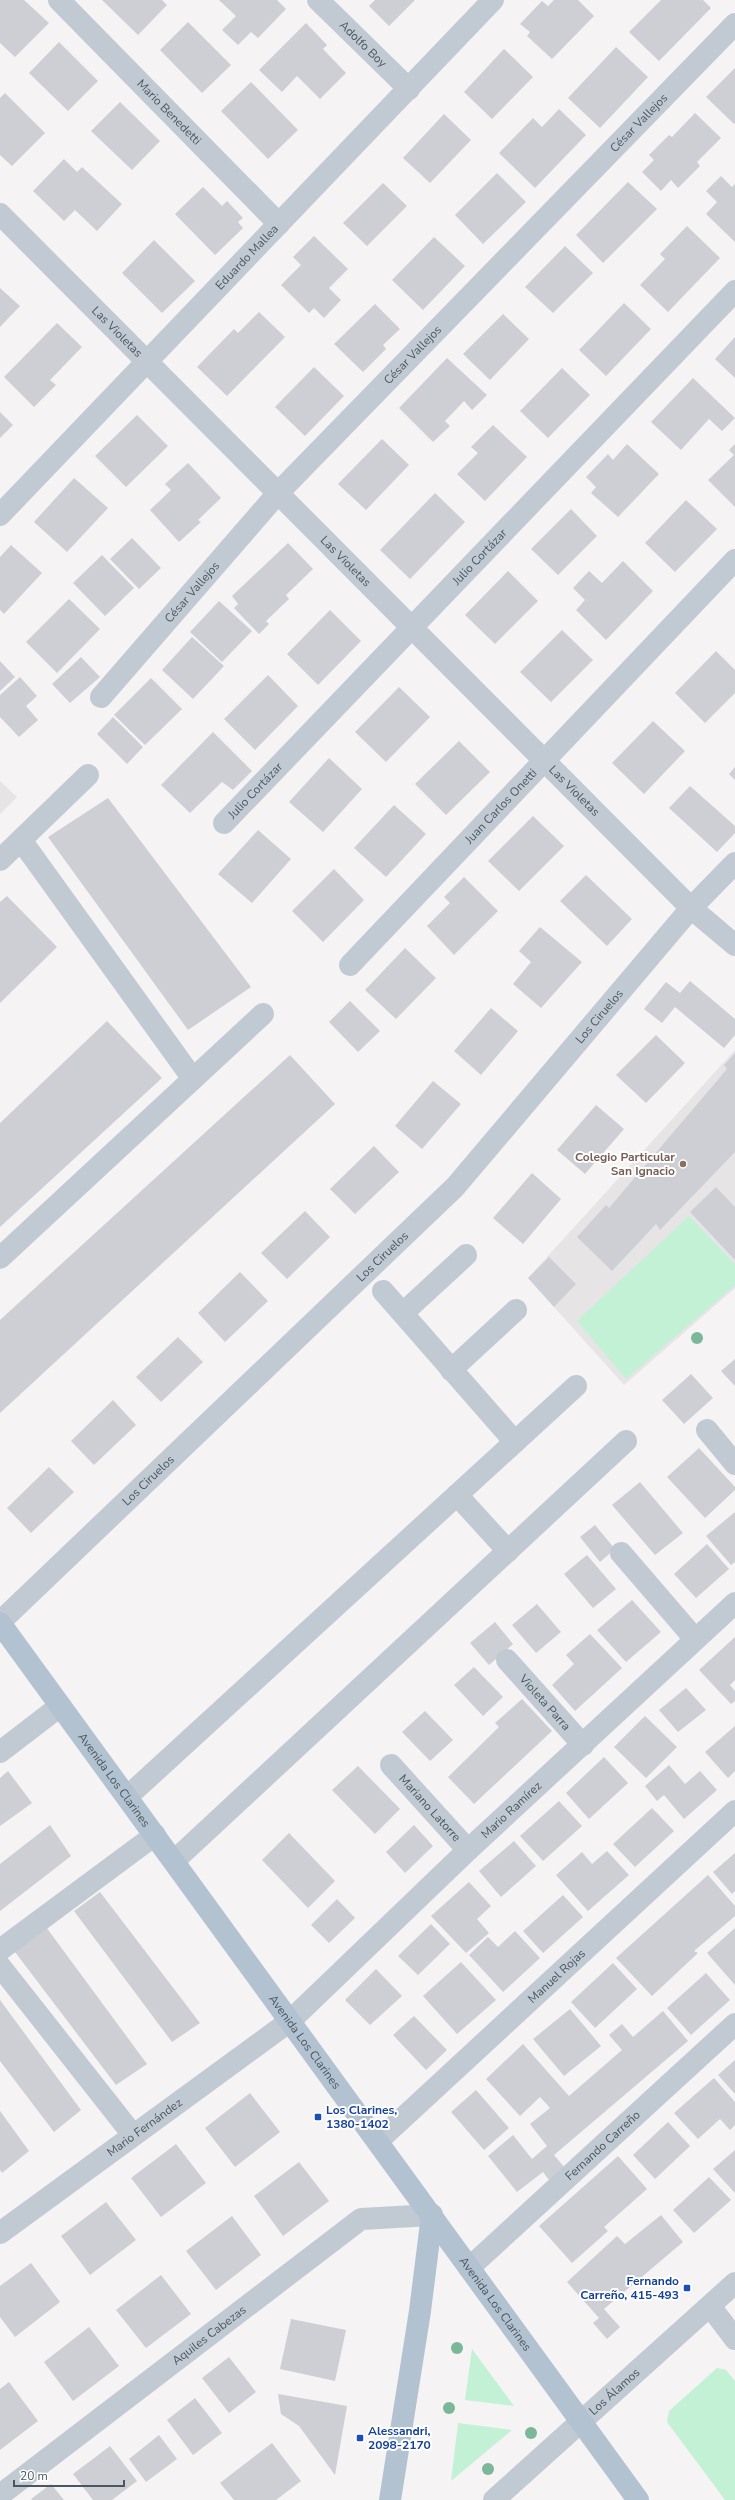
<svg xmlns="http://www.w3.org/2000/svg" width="735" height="2500" font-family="'Nunito Sans',sans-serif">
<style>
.education{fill:#e6e4e5}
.green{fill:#c3f1d5}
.building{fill:#cdcfd5}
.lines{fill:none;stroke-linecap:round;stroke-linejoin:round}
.minor{stroke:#c1cad2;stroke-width:22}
.major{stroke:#b3c2d1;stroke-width:22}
.tree{fill:#7bb799}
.education-dot{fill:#8d6e63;stroke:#fff;stroke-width:1.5}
.transit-dot{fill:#1a4fb4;stroke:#fff;stroke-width:1.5}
.labels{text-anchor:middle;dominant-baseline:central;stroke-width:4;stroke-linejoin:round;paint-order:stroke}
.street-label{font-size:12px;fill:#4a5661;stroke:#fff}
.education-label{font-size:12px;font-weight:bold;fill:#785e54;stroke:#fff;text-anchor:end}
.transit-label{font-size:12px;font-weight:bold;fill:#164399;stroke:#fff;text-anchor:start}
</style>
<rect width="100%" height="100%" fill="#f5f3f3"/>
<!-- education -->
<path class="education" d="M0,781L17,797L0,814Z
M735,1050V1288L624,1385L528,1278Z"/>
<!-- green -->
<path class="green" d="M689,1216L735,1264V1285L626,1379L577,1321Z
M472,2349L514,2406L465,2400Z
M717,2368L726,2370L735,2381V2500H725L667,2422L669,2411Z
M458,2423L512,2430L451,2481Z"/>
<!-- building -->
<path class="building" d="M0,0H24L49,23L15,57L0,43Z
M102,0H162L167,5L138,35Z
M219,0H277L286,9L258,38L251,32L238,45L222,30L236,16Z
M375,0H415L389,26L369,6Z
M554,0H578L594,16L552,59L527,36L530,32L520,24L542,1L548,6Z
M661,0H703L711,8L659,61L629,32Z
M188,22L231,65L202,93L160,50Z
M306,23L327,45L323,49L346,73L320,99L297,76L282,92L259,70Z
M59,42L98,81L68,111L29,73Z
M616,47L648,77L600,128L568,98Z
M504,49L533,77L492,119L464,92Z
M735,68V123L734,124L706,97Z
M251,82L298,130L268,159L221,111Z
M5,93L45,133L12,166L0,155V98Z
M120,102L160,141L132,170L91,131Z
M559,109L586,135L535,188L499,153L533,118L542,127Z
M695,113L721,138L697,162L700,166L678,188L671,180L661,191L642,172L654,160L649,155L669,135L672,137Z
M444,114L471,140L430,183L403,158Z
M64,159L77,172L82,167L122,204L97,231L75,210L64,221L33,191Z
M497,173L526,202L483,244L455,215Z
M721,176L732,187L735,184V242L706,214L717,202L706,191Z
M628,182L657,209L603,263L576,235Z
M383,183L407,206L367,246L343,223Z
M203,187L222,206L227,201L243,218L238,222L243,228L215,255L175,214Z
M687,226L720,258L668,312L640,285L665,259L660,254Z
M314,236L348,269L329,288L341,300L324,318L314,308L309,313L281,285L301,265L293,257Z
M434,237L465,266L423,310L392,280Z
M154,240L195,281L162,313L122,273Z
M565,246L593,273L553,313L525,287Z
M0,288L20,306L0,327Z
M624,303L651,329L606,376L579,350Z
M375,304L400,329L383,345L386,349L363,372L334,344Z
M259,312L285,337L227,396L197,367L234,329L238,333Z
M503,314L529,339L490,380L463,354Z
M57,323L82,347L50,380L56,385L34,407L4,377Z
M735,337V378L715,359Z
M447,358L487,395L472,410L464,401L445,421L450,426L433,442L399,408Z
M314,367L344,396L305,436L275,407Z
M562,368L590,395L548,438L520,411Z
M693,378L735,418L722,431L709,419L681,450L651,422Z
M0,412L13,425L0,438Z
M137,415L168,446L126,487L95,456Z
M493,425L527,457L485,501L457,474L478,453L471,447Z
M382,439L409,465L366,510L338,484Z
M627,444L659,474L618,517L591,493L596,487L586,477L608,454L613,460Z
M735,444V507L708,480L734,455L729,450Z
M188,463L221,498L198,520L201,522L179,542L150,510L171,490L165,484Z
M74,478L108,508L67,552L34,522Z
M435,493L465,522L410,579L380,550Z
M686,500L717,529L675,572L645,543Z
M571,509L597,536L558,575L531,549Z
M132,538L161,568L139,589L110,559Z
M288,543L313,569L286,595L289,599L266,621L269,624L259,634L234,608L238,604L232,596Z
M11,545L42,573L4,614L0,610V557Z
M102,555L134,588L105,616L73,583Z
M623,561L653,591L606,640L576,610L585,600L573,588L589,571L602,583Z
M508,571L538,601L495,644L465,615Z
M69,599L100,629L57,673L26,642Z
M219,601L252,631L222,662L190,632Z
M330,610L361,641L318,685L287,654Z
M562,630L593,660L551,702L520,672Z
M192,637L224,666L193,699L162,670Z
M716,651L735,670V693L705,723L675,693Z
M81,657L100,677L70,703L52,684Z
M0,661L15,677L0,691Z
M268,675L298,706L255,750L224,719Z
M20,677L37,696L26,706L38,720L19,737L0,717V695Z
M151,678L182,709L145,745L114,715Z
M399,687L430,717L386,762L355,732Z
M113,717L143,747L127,764L97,734Z
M653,721L685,751L644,794L612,763Z
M213,732L252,771L233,790L222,782L190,813L161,785Z
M459,741L490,772L446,815L415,784Z
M329,758L362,789L323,832L289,802Z
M735,767V780L729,774Z
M690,786L735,826V833L717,852L669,808Z
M108,798L251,987L188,1030L48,837Z
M394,805L426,834L386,877L354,848Z
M533,816L564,846L519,891L488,861Z
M258,830L291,859L252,903L218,874Z
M334,869L364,900L323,942L292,911Z
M586,875L632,919L607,946L560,901Z
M464,877L498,911L454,955L427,926L450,903L444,897Z
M7,896L57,947L0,1003V902Z
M540,927L582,962L541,1008L513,984L531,962L519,951Z
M405,948L436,978L396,1019L365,990Z
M690,981L735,1019V1035L724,1048L675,1007L662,1023L644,1009L666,982L680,993Z
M350,1001L380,1031L358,1052L329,1022Z
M491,1008L518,1031L481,1075L454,1051Z
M107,1021L162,1078L0,1227V1123Z
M656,1035L685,1063L646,1103L616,1075Z
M735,1053V1152L660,1230L656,1224L612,1271L577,1237L606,1205L609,1208L727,1069L724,1065Z
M290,1055L335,1104L0,1413V1320Z
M433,1081L461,1104L422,1149L395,1126Z
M596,1105L624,1129L585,1174L557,1150Z
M374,1146L399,1172L355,1214L330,1189Z
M532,1173L561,1199L523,1244L493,1218Z
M716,1187L735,1207V1260L690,1212Z
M305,1211L330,1237L287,1279L261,1253Z
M549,1257L576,1284L554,1307L528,1278Z
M240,1272L268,1301L225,1342L198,1313Z
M178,1337L203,1362L161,1402L136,1377Z
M735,1359V1386L721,1371Z
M691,1374L713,1398L684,1424L662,1400Z
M113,1400L136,1425L94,1465L71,1441Z
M699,1448L735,1487V1490L705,1518L667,1477Z
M49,1467L74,1492L31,1533L7,1508Z
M640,1482L683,1533L655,1555L612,1505Z
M735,1512V1562L731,1565L706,1536Z
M595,1525L615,1549L600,1562L580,1537Z
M707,1544L729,1569L696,1598L674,1574Z
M587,1555L616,1589L593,1608L564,1574Z
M632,1600L661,1632L626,1662L597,1630Z
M537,1604L561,1632L536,1653L512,1625Z
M495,1622L513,1644L489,1665L470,1643Z
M590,1634L622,1668L575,1711L552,1685L574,1664L566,1655Z
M735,1637V1680L730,1685L735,1691V1701L731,1704L699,1670Z
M474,1667L503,1697L483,1716L454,1685Z
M686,1688L706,1710L678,1732L659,1710Z
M522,1699L552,1731L474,1804L448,1777L499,1727L495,1723Z
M425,1711L453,1740L430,1761L402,1732Z
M645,1716L677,1747L646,1778L614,1747Z
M735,1726V1771L728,1778L705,1752Z
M604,1757L628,1783L589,1819L566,1793Z
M669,1765L685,1784L700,1771L717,1790L684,1819L664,1795L657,1801L645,1786Z
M358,1766L400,1809L375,1834L332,1790Z
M8,1771L32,1803L0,1826V1778Z
M559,1801L582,1826L543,1861L520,1836Z
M652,1808L674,1831L635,1867L613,1844Z
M50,1825L71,1856L0,1911V1864Z
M414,1825L433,1846L405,1873L386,1852Z
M289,1833L335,1881L308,1908L262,1860Z
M514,1841L536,1866L501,1897L479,1871Z
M607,1851L629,1875L588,1911L556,1875L582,1852L592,1864Z
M735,1853V1891L732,1894L713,1872Z
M708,1875L735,1906V1916L694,1951L698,1953L652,1996L616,1958Z
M469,1882L491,1906L477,1919L489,1933L466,1953L431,1916Z
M100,1892L200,2023L172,2042L74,1911Z
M563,1895L583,1917L543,1953L523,1931Z
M337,1899L355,1918L329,1943L311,1925Z
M431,1924L450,1944L418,1975L398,1956Z
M46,1927L147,2064L116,2085L15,1952Z
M735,1928V1985L707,1953Z
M515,1931L540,1958L503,1992L469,1955L488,1937L498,1947Z
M461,1962L496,2000L457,2034L423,1996Z
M613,1963L637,1989L595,2028L571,2002Z
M376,1969L402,1996L370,2025L345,2000Z
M706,1973L730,2000L691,2035L667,2008Z
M0,2000L81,2110L54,2132L0,2061Z
M570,2009L601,2046L564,2076L533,2039Z
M663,2011L688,2041L554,2155L565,2168L549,2180L543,2172L517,2192L488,2156L513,2135L532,2159L547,2146L530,2124L550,2108L540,2097L520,2116L486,2079L523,2044L569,2096L622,2050L609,2035L622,2024L633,2037Z
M414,2016L447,2050L426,2070L393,2035Z
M735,2060V2094L718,2075Z
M714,2078L735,2102V2125L730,2130L720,2119L698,2139L674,2113Z
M476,2090L509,2128L484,2150L451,2112Z
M250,2093L280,2132L235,2167L205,2128Z
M0,2111L29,2151L2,2173L0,2170Z
M668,2122L690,2146L655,2179L633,2155Z
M176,2144L206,2183L161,2217L131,2178Z
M735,2150V2193L713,2169Z
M618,2156L647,2189L604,2227L608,2231L572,2263L539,2226Z
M299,2162L329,2201L283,2236L254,2196Z
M709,2177L731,2200L694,2233L673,2210Z
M106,2202L136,2240L90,2275L61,2236Z
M661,2215L683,2242L604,2309L620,2327L607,2339L593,2323L599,2318L567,2282L617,2236L625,2244Z
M232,2216L261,2255L216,2290L186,2251Z
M31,2263L60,2302L15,2337L0,2317V2286Z
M161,2275L191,2314L146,2348L116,2310Z
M291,2319L346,2330L335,2381L280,2369Z
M89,2327L119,2366L73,2401L44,2362Z
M229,2357L256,2392L229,2413L202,2378Z
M9,2382L38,2421L0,2450V2389Z
M278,2394L347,2406L335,2475L299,2426L281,2414Z
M195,2398L222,2433L193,2455L167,2420Z
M159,2435L177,2459L146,2482L129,2459Z
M272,2443L301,2481L276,2500H234L220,2483Z
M110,2446L137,2481L112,2500H93L73,2474Z
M51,2484L64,2500H32L31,2499Z"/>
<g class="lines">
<!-- minor -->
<g class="minor">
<path id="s1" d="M59,0L279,224"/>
<path id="s2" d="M318,0L409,89"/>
<path id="s3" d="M0,214L691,908L735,945"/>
<path id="s4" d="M0,515L493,0"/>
<path id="s5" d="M101,697L278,493L735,24"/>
<path id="s6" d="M224,823L735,291"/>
<path d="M21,840L193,1079"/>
<path d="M0,860L88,775"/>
<path id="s7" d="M350,965L735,560"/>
<path d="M0,1258L263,1014"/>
<path d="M383,1291L515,1442"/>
<path d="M403,1313L466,1255"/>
<path d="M451,1370L516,1310"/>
<path d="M707,1430L735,1464"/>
<path d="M457,1495L508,1551"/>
<path d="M621,1553L695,1639"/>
<path id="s8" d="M0,1622L455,1187L691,908L735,863"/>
<path id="s9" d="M507,1660L583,1745"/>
<path d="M0,1752L60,1706"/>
<path id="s10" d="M391,1765L468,1850"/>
<path d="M127,1797L576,1386"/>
<path d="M174,1861L626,1441"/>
<path d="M0,1950L155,1835"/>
<path d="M0,1966L133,2135"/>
<path id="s11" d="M378,2141L735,1811"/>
<path id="s12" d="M0,2233L290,2021L468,1850L735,1603"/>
<path id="s13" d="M470,2267L735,2024"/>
<path d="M710,2306L735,2339"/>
<path id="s14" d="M0,2495L361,2219L432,2215"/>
<path id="s15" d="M494,2500L735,2283"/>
</g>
<!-- major -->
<g class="major">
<path id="s16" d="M0,1623L638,2500"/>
<path d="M390,2500L420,2311L432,2215"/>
</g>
</g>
<!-- trees -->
<g class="tree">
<circle cx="697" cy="1338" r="6"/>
<circle cx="457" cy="2348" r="6"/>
<circle cx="449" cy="2408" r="6"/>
<circle cx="531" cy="2433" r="6"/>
<circle cx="488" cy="2469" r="6"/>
</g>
<!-- markers -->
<circle class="education-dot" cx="683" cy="1164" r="4"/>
<g class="transit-dot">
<rect x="314" y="2113" width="8" height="8" rx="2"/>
<rect x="683" y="2284" width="8" height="8" rx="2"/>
<rect x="356" y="2434" width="8" height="8" rx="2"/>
</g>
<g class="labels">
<!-- street labels -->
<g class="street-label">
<text stroke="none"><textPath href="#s2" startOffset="63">Adolfo Boy</textPath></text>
<text stroke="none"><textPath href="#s1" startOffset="157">Mario Benedetti</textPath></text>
<text stroke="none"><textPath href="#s5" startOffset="787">César Vallejos</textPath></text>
<text stroke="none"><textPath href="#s4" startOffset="357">Eduardo Mallea</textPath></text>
<text stroke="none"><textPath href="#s3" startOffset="166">Las Violetas</textPath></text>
<text stroke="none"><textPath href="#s5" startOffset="463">César Vallejos</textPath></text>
<text stroke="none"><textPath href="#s6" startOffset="369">Julio Cortázar</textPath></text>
<text stroke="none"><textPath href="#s3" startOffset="490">Las Violetas</textPath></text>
<text stroke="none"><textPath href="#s5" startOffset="139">César Vallejos</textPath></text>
<text stroke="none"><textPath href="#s6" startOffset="45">Julio Cortázar</textPath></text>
<text stroke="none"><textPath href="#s3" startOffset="814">Las Violetas</textPath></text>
<text stroke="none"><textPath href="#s7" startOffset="219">Juan Carlos Onetti</textPath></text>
<text stroke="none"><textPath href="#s8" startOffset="853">Los Ciruelos</textPath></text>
<text stroke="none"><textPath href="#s8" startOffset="529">Los Ciruelos</textPath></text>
<text stroke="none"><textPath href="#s8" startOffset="205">Los Ciruelos</textPath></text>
<text stroke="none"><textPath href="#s9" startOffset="57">Violeta Parra</textPath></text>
<text stroke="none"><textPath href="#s16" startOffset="194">Avenida Los Clarines</textPath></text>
<text stroke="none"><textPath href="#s10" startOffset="58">Mariano Latorre</textPath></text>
<text stroke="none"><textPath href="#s12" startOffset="665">Mario Ramírez</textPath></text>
<text stroke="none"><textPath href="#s11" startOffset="243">Manuel Rojas</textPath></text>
<text stroke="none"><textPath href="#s16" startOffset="518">Avenida Los Clarines</textPath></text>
<text stroke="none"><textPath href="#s12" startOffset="179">Mario Fernández</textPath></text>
<text stroke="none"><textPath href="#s13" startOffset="180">Fernando Carreño</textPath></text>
<text stroke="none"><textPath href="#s16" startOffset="842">Avenida Los Clarines</textPath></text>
<text stroke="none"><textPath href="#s14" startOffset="263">Aquiles Cabezas</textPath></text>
<text stroke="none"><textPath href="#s15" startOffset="162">Los Álamos</textPath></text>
</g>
<!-- education labels -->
<g class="education-label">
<text x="675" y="1157">Colegio Particular<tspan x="675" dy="14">San Ignacio</tspan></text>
</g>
<!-- transit labels -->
<g class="transit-label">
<text x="326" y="2110">Los Clarines,<tspan x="326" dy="14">1380-1402</tspan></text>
<text x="679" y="2281" text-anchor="end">Fernando<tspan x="679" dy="14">Carreño, 415-493</tspan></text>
<text x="368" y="2431">Alessandri,<tspan x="368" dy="14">2098-2170</tspan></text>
</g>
</g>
<!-- scale -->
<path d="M14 2480v6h110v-6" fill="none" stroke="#4a5661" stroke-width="2"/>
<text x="20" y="2480" font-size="12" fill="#4a5661" stroke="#ffffff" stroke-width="3" paint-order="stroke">20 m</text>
</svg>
